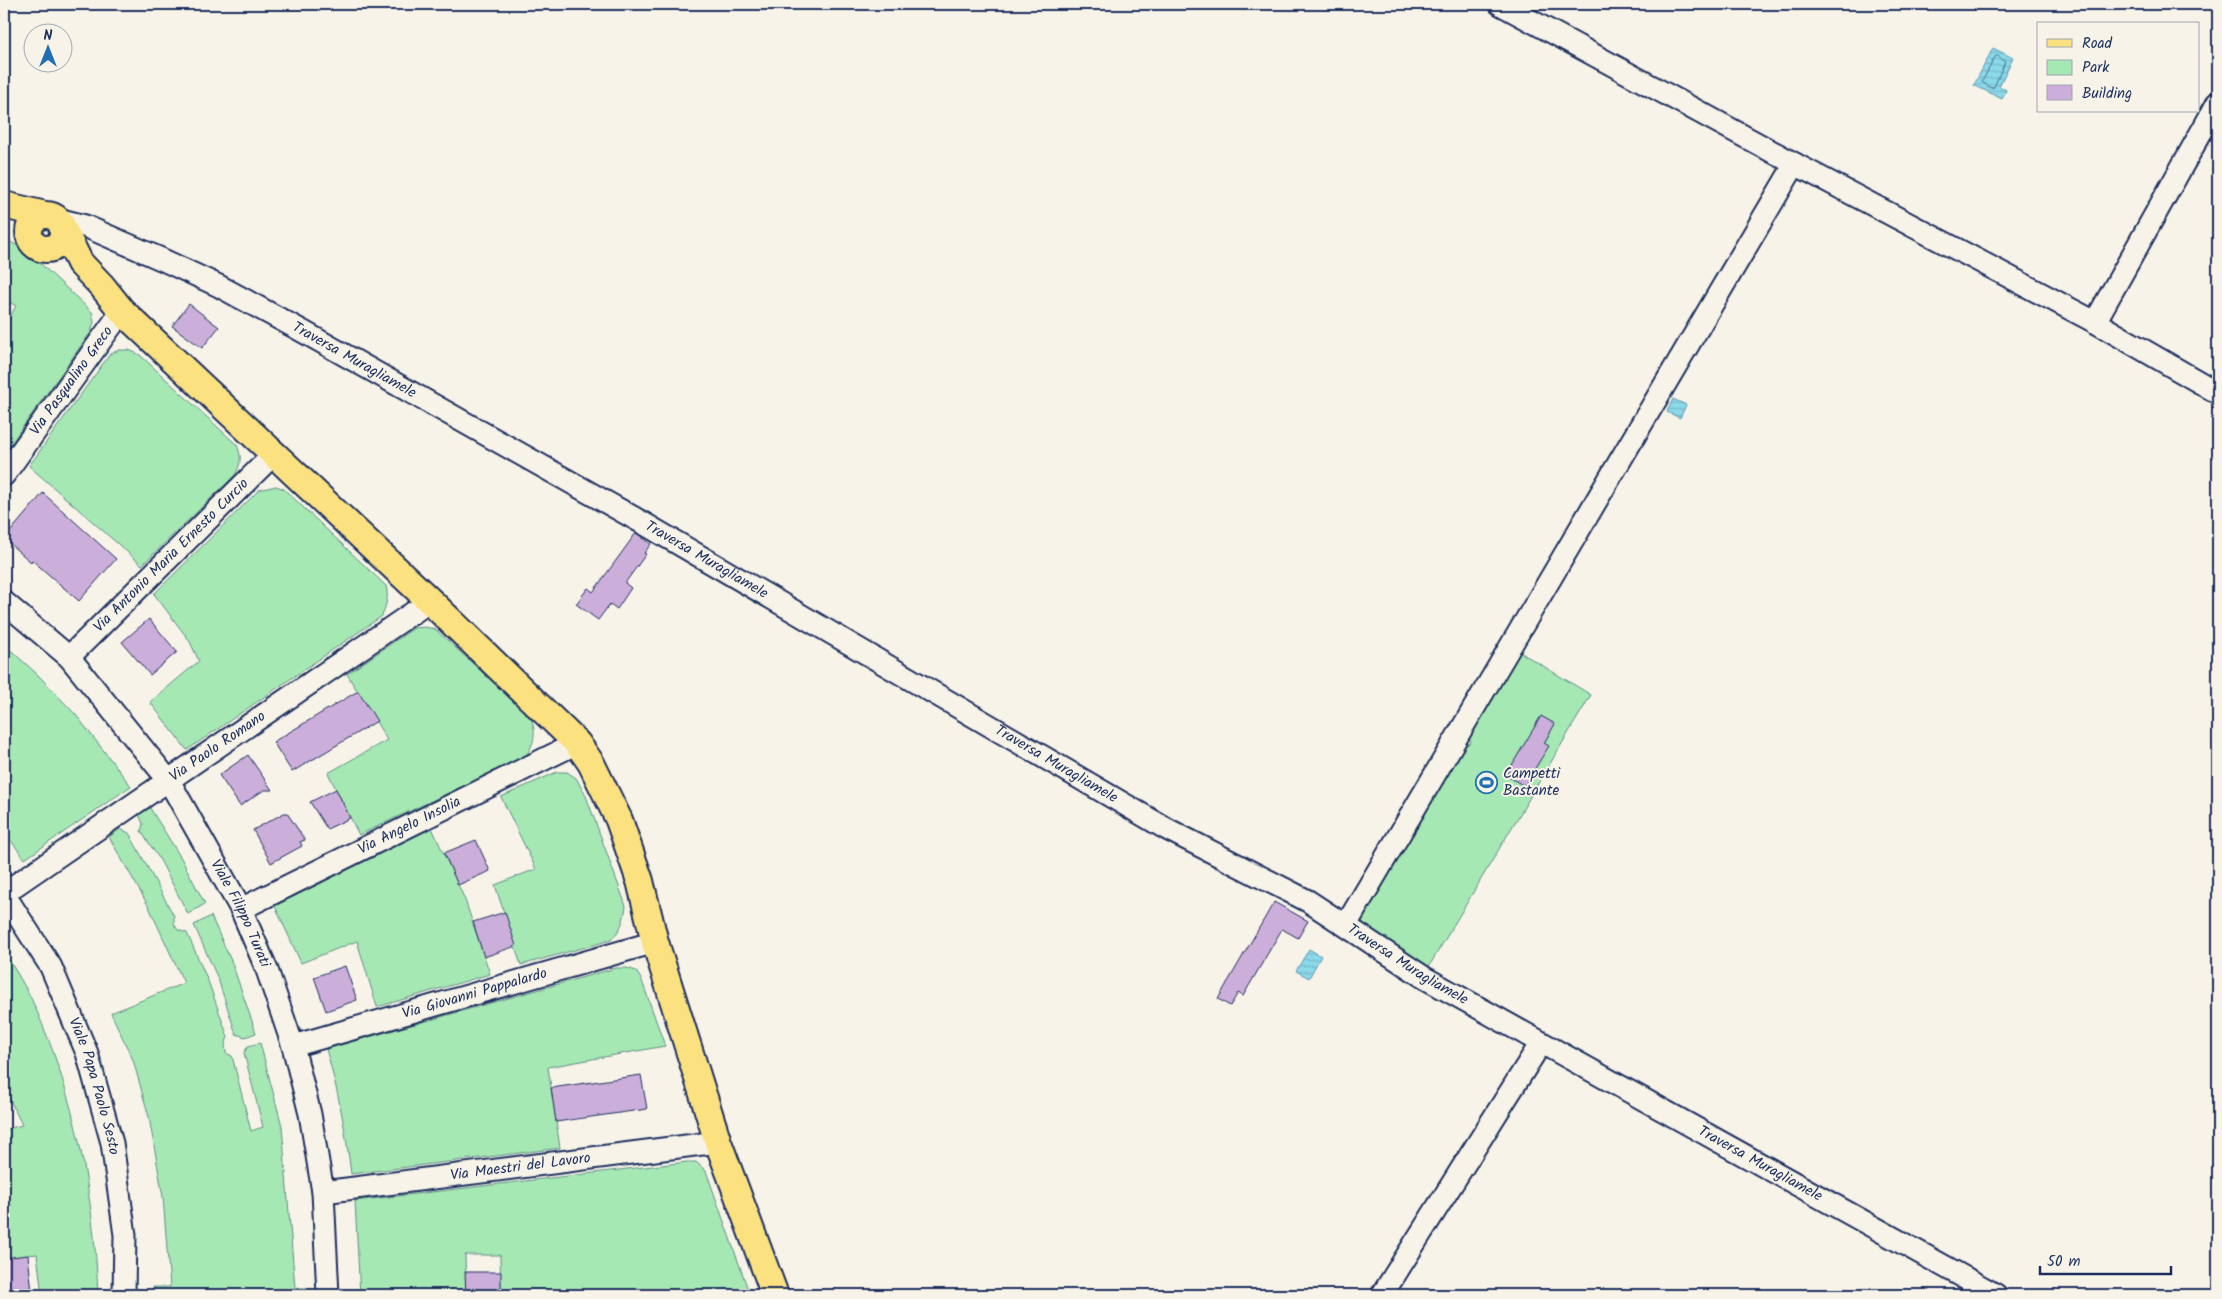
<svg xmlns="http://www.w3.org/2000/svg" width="2222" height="1299" font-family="Kalam,sans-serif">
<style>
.green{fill:#a5e8b3;stroke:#608c88}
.water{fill:url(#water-rules);stroke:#5e95b2}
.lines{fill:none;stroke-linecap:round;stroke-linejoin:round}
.shore{stroke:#487396;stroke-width:1}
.building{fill:#cbaeda;stroke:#1b2f5e}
.minor-casing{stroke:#1b2f5e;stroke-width:25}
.major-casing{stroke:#1b2f5e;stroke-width:30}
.minor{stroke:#f7f3e8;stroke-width:21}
.major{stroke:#fbe180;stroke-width:26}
.labels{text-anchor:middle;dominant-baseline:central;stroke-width:4;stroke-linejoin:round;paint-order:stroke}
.street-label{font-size:15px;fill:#1b2f5e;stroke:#f7f3e8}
.poi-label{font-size:15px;fill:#1b2f5e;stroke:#f7f3e8;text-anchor:start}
</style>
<defs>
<pattern id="water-rules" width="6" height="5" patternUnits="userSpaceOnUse" patternTransform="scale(1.25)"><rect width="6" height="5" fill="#8bd9ea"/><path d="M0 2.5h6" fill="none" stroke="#77bbcb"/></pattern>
</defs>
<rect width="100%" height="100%" fill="#f7f3e8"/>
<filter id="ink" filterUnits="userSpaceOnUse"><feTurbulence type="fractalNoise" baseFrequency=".02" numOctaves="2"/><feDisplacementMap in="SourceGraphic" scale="10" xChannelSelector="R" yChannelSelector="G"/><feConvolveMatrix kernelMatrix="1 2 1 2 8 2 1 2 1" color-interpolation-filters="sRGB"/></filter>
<g filter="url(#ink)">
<!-- green -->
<path class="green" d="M4,238L28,252L92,312L94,322L91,332L4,453V327L16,306L4,299Z
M119,350H129L140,355L237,445C242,457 241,464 235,475L142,565L29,466L110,354Z
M276,486L284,489L386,586C389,597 386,605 382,616L187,750L150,702L199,661L189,640L154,594L259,490Z
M425,627L435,629L530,716C537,732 535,743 525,757L359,835L328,773L387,740L347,674L414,628Z
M4,644L38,675L76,715L131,786L25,859L4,832Z
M1515,649L1591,695L1428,968L1358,922L1451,756L1471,742L1466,730Z
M557,772H567L576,778L586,796L626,906C624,920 621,930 611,940L521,965L495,885L536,869L501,797Z
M150,808L181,858L205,904L188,914L160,860L141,831L143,824L139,814Z
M432,828L465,900L490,974L377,1007L357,941L301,963L275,906Z
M120,829L129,833L174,916V924L178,930L187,933L208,981L228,1037L225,1045L226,1053L232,1056L251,1131L263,1127L244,1053L248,1046L260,1043L282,1126L295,1288H307V1295H153V1287H170L163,1197L149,1117L133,1060L111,1013L184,983L149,907L109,837Z
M211,916L232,963L256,1033L245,1037L236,1034L218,979L194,925Z
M4,951C14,969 27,988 35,1007C76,1099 94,1195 98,1295H42L37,1254L4,1258V1130L22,1125L4,1087Z
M616,968H627L636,971L642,981L665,1046L548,1067L560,1148L351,1174C346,1132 338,1090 326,1049Z
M687,1162H696L706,1171L750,1295H501L500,1255H465L466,1295H360L355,1201Z"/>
<!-- water -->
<path class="water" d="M1993,48L2013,58L1999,86L2006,90L2002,99L1974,85Z
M1673,399L1686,405L1680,418L1667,412Z
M1309,949L1321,956L1309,978L1296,971Z"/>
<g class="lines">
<!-- shore -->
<path class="shore" d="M1998,56L2005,62L1994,87L1991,88L1982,82L1995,57Z"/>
</g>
<!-- building -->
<path class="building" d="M189,304L219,327L202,348L172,326Z
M43,493L116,559L79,601L32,560L31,562L4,539Z
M636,533L651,544L644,553L646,554L625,583L631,588L617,609L610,604L598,620L576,604L588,588L593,592Z
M149,619L177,652L150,675L122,642Z
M358,691L377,721L292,772L273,742Z
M1541,716L1555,724L1544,743L1549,746L1524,786L1506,775Z
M248,755L272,790H264L240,806L219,775Z
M336,789L350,818L327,829L310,802Z
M284,813H287L305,840L300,842L302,846L271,863L253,830Z
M476,840L490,871L458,885L444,853Z
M1274,902L1308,921L1298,938L1282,929L1243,996L1238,993L1230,1006L1218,999Z
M505,912L516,946L484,957L473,922Z
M345,966L357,1000L326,1011L314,977Z
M641,1075L647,1109L556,1122L551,1088Z
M28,1255L32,1292L4,1295V1258Z
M465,1272H501V1295H466Z"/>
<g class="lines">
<defs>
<g id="minor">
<path d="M1500,4L1795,164"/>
<path id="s1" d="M57,219L85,226L161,259L219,286L302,331L643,523L1165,828L1308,901L1425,978L1996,1295"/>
<path d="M2095,322L2218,102"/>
<path id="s2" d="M4,475L122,311"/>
<path id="s3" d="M4,602L69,657L169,781L241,909L267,970L293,1046L310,1114L323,1192L328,1295"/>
<path id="s4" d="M69,657L273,455"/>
<path id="s5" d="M4,893L430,601"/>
<path id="s6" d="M4,894L51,967L87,1053L112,1143L125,1235L124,1295"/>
<path id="s7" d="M241,909L577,743"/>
<path d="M1346,925L1795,164L2095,322L2218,393"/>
<path id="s8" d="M293,1046L655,942"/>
<path id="s9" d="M323,1192L718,1142"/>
<path d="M1382,1295L1541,1043"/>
</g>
<path id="major" d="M4,205L45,215
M29 232a17 17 0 1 1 34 0a17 17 0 1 1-34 0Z
M63,229L80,263L102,286L122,311L430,601L577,743L591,763L619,820L640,881L655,942L718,1142L775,1295"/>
</defs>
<!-- minor casing -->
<use href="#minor" class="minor-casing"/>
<!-- major casing -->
<use href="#major" class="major-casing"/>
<!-- minor -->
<use href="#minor" class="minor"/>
<!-- major -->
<use href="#major" class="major"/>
</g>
</g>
<!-- icons -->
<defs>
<symbol id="stadium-ring" viewBox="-11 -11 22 22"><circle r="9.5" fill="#f7f3e8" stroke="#1f6fb2" stroke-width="1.5"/><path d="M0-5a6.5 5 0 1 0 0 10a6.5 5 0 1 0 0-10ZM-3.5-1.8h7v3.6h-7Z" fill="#1f6fb2"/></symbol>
</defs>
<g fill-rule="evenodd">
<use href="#stadium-ring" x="1474" y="770" width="25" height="25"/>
</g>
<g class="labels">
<!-- street labels -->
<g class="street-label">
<text stroke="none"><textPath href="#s1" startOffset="330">Traversa Muragliamele</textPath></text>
<text stroke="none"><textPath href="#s2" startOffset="116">Via Pasqualino Greco</textPath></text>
<text stroke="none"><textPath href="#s4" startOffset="144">Via Antonio Maria Ernesto Curcio</textPath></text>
<text stroke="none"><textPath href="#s1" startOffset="735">Traversa Muragliamele</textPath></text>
<text stroke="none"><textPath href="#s5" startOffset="259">Via Paolo Romano</textPath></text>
<text stroke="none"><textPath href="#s1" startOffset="1140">Traversa Muragliamele</textPath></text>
<text stroke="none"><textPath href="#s7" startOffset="188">Via Angelo Insolia</textPath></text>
<text stroke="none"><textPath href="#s3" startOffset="395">Viale Filippo Turati</textPath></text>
<text stroke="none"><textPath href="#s1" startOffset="1545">Traversa Muragliamele</textPath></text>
<text stroke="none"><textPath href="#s8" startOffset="189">Via Giovanni Pappalardo</textPath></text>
<text stroke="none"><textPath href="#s6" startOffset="214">Viale Papa Paolo Sesto</textPath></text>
<text stroke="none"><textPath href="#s1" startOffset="1950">Traversa Muragliamele</textPath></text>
<text stroke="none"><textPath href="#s9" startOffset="199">Via Maestri del Lavoro</textPath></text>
</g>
<!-- poi labels -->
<g class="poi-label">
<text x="1503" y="774">Campetti<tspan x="1503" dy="17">Bastante</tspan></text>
</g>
</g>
<!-- margin -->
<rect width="2222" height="1299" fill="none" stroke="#f7f3e8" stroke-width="20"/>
<rect x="10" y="10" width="2202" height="1279" fill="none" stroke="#1b2f5e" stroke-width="2" filter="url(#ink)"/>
<!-- legend -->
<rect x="2037" y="22" width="162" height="90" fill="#f7f3e8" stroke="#9fa5b1"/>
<rect x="2047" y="39" width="25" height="8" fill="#fbe180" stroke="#9fa5b1"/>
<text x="2082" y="48" font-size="15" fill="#1b2f5e">Road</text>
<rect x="2047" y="60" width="25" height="15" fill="#a5e8b3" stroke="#9fa5b1"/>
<text x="2082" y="72" font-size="15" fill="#1b2f5e">Park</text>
<rect x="2047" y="85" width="25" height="15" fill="#cbaeda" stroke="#9fa5b1"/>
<text x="2082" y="98" font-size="15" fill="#1b2f5e">Building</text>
<!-- north arrow -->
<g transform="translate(48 48)"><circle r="24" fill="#f7f3e8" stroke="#9fa5b1"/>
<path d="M0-4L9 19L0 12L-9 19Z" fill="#1f6fb2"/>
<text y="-8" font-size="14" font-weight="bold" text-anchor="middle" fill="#1b2f5e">N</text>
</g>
<!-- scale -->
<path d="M2040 1266v8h131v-8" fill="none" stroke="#1b2f5e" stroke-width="2.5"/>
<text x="2047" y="1266" font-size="15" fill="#1b2f5e" stroke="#f7f3e8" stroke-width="4" paint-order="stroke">50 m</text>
</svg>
